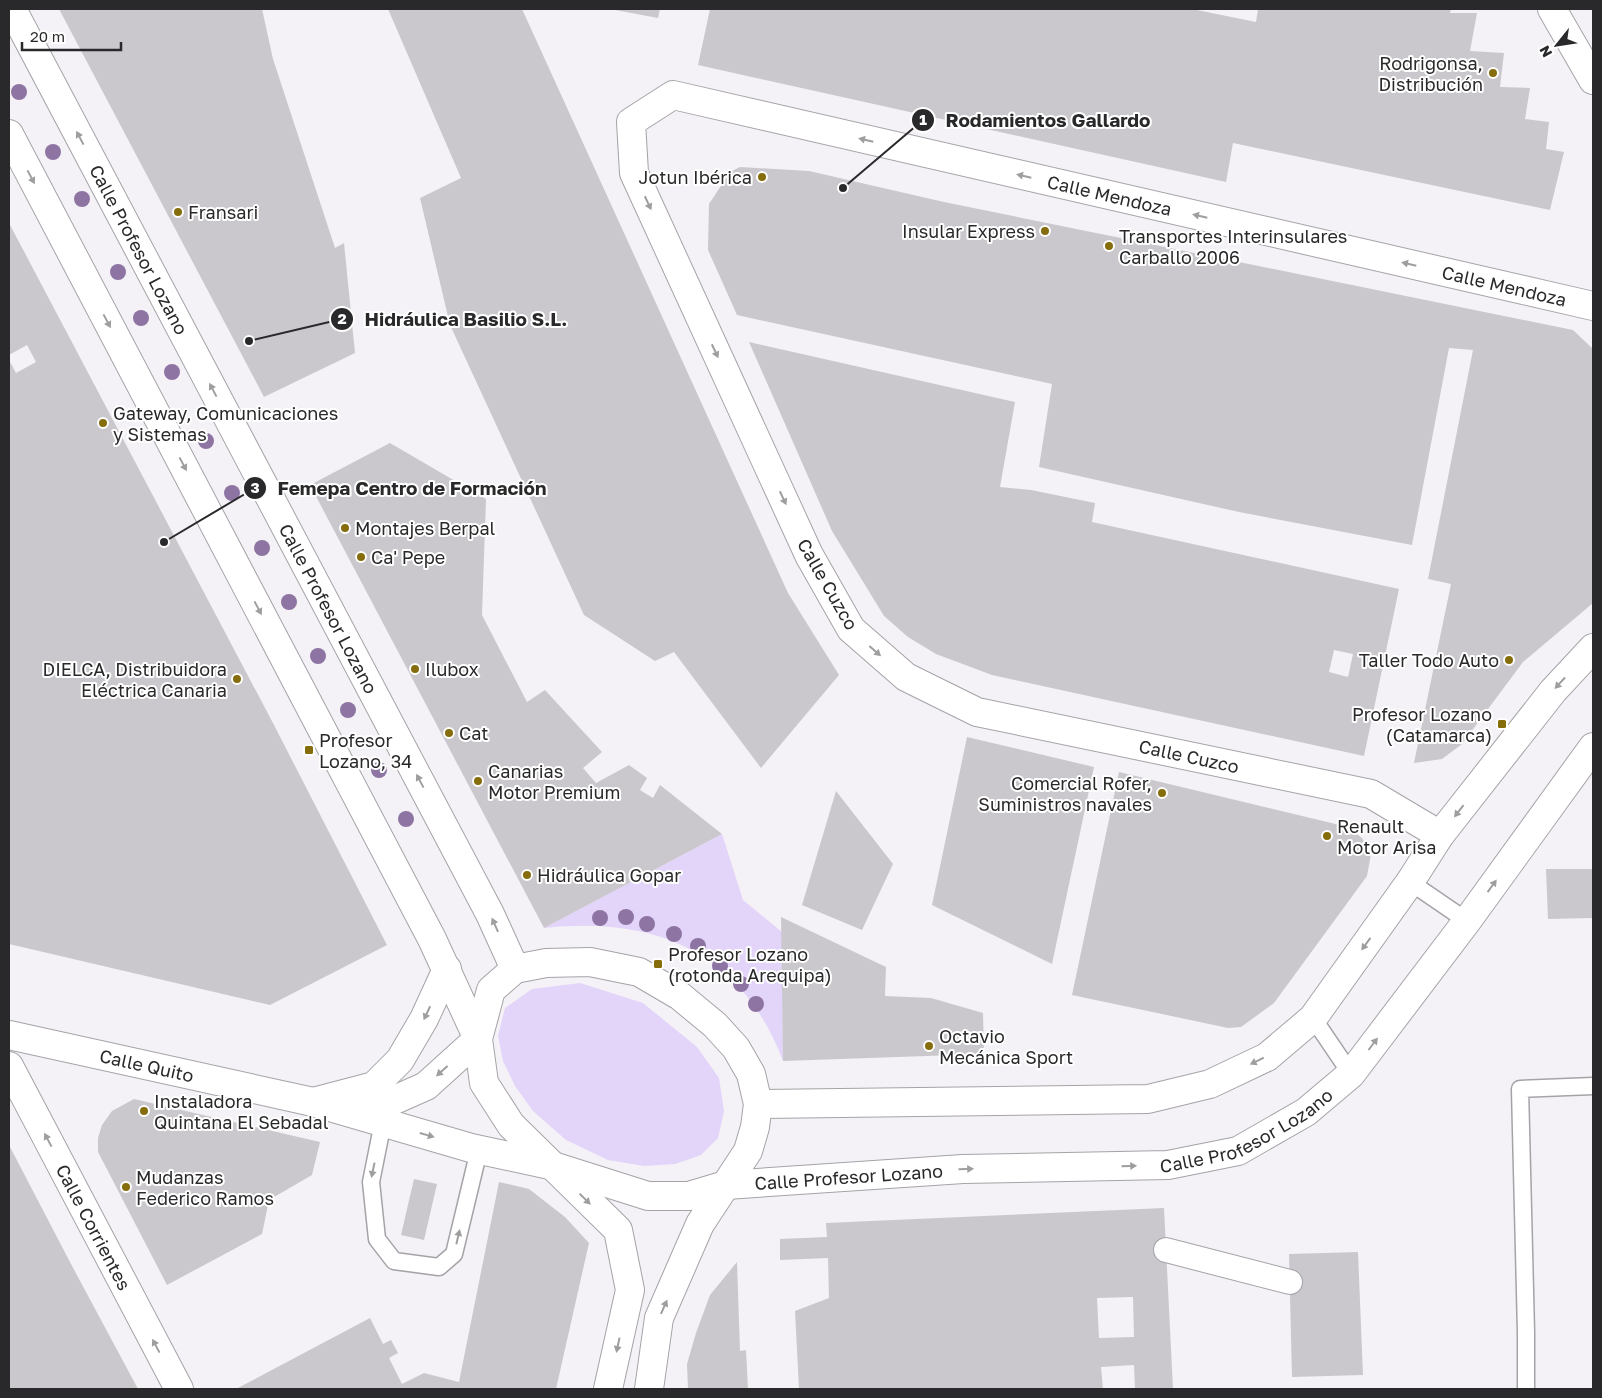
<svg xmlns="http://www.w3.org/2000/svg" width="1602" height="1398" font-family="'Golos Text',sans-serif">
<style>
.green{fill:#e3d4fa}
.building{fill:#cac8cc;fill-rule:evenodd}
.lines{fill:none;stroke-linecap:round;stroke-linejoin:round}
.service-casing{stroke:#a5a3a7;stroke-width:19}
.pedestrian-casing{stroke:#a5a3a7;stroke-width:26}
.minor-casing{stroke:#a5a3a7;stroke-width:30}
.service{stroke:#fff;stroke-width:16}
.pedestrian{stroke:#fff;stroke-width:24}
.minor{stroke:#fff;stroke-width:28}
.tree{fill:#8d74a2}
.oneway{fill:#9f9e9f}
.poi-dot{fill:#856d0b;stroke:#fff;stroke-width:2}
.labels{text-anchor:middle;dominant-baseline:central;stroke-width:4;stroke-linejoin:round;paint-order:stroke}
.poi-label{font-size:18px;fill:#29282a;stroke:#fff;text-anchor:start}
.street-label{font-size:18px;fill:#29282a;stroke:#fff}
.leader{fill:none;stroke:#29282a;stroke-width:2}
.callout-dot{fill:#29282a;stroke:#fff;stroke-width:2}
.mark-label{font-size:15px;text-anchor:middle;font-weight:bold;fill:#fff}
.callout-label{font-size:19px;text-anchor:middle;font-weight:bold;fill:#29282a;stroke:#fff;stroke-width:4;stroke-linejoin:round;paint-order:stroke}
</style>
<rect width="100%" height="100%" fill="#f4f2f6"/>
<!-- green -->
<path class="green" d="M722,834L743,900L782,932L783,1061C742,952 655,916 544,928Z
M580,983L643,1003L697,1047L719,1078L724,1111L718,1138L701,1155L675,1164L644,1166L608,1160L566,1140L533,1111L515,1086L503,1061L498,1036L505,1008L532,989Z"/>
<!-- building -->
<path class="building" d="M59,9H262L273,59L335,248L344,243L355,353L264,397Z
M388,9H522L788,593L839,675L761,768L674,652L655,661L584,615L450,325L420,198L461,178Z
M610,9H660L658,18Z
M710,9H1192L1256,22L1258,9H1451L1450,13H1477L1470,51L1504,53L1500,87L1530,88L1525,119L1549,122L1546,149L1564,152L1550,210L1233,143L1226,182L698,65Z
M740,167L809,171L944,202L1573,330L1593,349V603L1523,662L1462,744L1442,759L1414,763L1451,584L1428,579L1473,350L1449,348L1412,545L1239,512L1039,467L1052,384L737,315L708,250L709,204L730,172Z
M9,223L274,725L387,945L270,1005L9,944V360L16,373L36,362L27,345L9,355Z
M749,342L1015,402L1000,487L1031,490L1095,503L1092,522L1399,589L1364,756L992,675L936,654L908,637L884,616L832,531ZM1334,650L1353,654L1348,677L1329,672Z
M390,443L486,499L482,615L527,702L545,690L602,752L583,768L596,783L629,765L647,778L640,790L653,798L660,785L722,834L544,928L310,485Z
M967,737L1094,767L1052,964L932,905Z
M1119,772L1348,827L1362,838L1371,854L1367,876L1274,1003L1241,1027L1228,1028L1072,995Z
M836,791L893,864L862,930L802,905Z
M1546,869H1593V918L1548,919Z
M781,917L886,967L885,996L931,998L983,1013L984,1054L783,1061Z
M134,1099L320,1142L312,1175L269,1200L262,1234L167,1285L98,1152V1138L102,1125L112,1111Z
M9,1145L71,1264L138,1389H9Z
M414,1179L437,1184L424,1240L401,1235Z
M499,1182L529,1189L565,1217L589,1243L556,1389H236L370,1318L383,1344L391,1340L398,1353L389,1358L402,1384L424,1373L459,1382Z
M1164,1208L1173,1389H1135L1134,1365L1101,1367L1103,1389H799L795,1311L829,1298L828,1258L780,1260V1239L827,1237L826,1223ZM1133,1297L1134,1337L1099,1338L1097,1298Z
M1358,1252L1363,1375L1292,1377L1289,1254Z
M737,1262L740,1351L746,1350L748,1389H688L687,1364L696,1333L710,1295Z"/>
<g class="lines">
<defs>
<path id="service" d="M1410,882L1467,921
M1313,1018L1351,1074
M383,1122L371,1182L377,1239L394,1261L439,1267L454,1254L479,1150
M1526,1389V1332L1520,1089L1593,1086"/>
<path id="pedestrian" d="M1166,1250L1290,1282"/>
<g id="minor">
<path id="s1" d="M12,9L490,914L515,969"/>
<path d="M1552,9L1593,80"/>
<path d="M9,134L432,939L478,1039"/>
<path id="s2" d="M1440,835L1371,794L977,712L906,677L851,629L809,555L634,173L631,122L673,95L1593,306"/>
<path id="s3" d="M9,1035L313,1102L471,1148L550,1165L648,1196H689L726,1185L963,1169L1168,1165L1238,1151L1306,1112L1351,1074L1467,921L1593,747"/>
<path id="s4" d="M9,1066L179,1389"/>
<path d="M313,1102L374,1086L400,1060L424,1019L447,969"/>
<path d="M349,1104L381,1106L426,1086L478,1039"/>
<path d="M758,1104L1148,1099L1210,1084L1267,1057L1313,1018L1410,882L1440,835L1553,691L1593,648"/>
<path d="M608,1389L630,1290L618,1230L511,1125L484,1083L478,1039L491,990L515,969L546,963L590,962L639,972L680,996L715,1025L736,1048L751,1074L758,1104L755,1127L748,1151L700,1224L659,1318L649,1389"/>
</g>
</defs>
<!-- service casing -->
<use href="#service" class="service-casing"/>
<!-- pedestrian casing -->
<use href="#pedestrian" class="pedestrian-casing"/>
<!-- minor casing -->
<use href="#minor" class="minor-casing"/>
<!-- service -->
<use href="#service" class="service"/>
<!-- pedestrian -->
<use href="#pedestrian" class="pedestrian"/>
<!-- minor -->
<use href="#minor" class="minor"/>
</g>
<!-- trees -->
<g class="tree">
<circle cx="19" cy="92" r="8"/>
<circle cx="53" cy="152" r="8"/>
<circle cx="82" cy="199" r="8"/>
<circle cx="118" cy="272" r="8"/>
<circle cx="141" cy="318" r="8"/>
<circle cx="172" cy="372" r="8"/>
<circle cx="206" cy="441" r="8"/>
<circle cx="232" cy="493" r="8"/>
<circle cx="262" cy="548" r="8"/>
<circle cx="289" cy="602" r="8"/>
<circle cx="318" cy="656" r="8"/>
<circle cx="348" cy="710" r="8"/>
<circle cx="379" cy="770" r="8"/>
<circle cx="406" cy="819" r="8"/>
<circle cx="626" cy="917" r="8"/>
<circle cx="600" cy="918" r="8"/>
<circle cx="647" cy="924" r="8"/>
<circle cx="674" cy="934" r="8"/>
<circle cx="698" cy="946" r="8"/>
<circle cx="720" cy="966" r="8"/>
<circle cx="741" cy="984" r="8"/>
<circle cx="756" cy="1004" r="8"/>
</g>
<!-- one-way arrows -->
<defs><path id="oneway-solid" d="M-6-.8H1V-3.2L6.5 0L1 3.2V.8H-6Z" transform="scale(1.25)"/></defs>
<g class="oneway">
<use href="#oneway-solid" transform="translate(80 138) rotate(-118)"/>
<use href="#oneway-solid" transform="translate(866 140) rotate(-167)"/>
<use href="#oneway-solid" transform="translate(1024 176) rotate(-167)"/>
<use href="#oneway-solid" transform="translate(31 177) rotate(62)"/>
<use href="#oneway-solid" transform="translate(648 203) rotate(65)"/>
<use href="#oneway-solid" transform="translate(1200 216) rotate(-167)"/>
<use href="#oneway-solid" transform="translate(1409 264) rotate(-167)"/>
<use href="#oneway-solid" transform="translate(107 321) rotate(62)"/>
<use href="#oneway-solid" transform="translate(715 351) rotate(65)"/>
<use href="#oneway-solid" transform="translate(213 390) rotate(-118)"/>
<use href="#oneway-solid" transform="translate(183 464) rotate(62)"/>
<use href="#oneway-solid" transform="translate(783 498) rotate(65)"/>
<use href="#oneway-solid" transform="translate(258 608) rotate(62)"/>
<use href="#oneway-solid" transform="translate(875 651) rotate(41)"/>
<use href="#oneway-solid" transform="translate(1560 683) rotate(133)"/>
<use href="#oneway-solid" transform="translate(420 781) rotate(-118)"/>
<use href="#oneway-solid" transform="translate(1459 811) rotate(128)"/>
<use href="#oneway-solid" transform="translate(1492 886) rotate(-54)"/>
<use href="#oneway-solid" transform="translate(495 925) rotate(-114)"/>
<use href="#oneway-solid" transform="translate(1366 944) rotate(126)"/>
<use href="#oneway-solid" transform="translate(427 1013) rotate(115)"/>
<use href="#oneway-solid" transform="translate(1373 1044) rotate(-53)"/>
<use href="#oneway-solid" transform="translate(1257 1061) rotate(154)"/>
<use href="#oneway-solid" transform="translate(442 1071) rotate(138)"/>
<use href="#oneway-solid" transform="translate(427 1135) rotate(16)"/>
<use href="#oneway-solid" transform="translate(48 1140) rotate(-118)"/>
<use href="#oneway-solid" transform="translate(1129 1166) rotate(-1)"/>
<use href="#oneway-solid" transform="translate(966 1169) rotate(-2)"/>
<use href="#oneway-solid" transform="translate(373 1170) rotate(102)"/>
<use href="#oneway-solid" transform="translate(585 1199) rotate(44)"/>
<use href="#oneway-solid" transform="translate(458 1237) rotate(-77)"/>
<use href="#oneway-solid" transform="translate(664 1307) rotate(-66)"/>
<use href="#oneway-solid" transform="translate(618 1345) rotate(102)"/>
<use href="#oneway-solid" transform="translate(156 1346) rotate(-118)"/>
</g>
<!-- markers -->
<g class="poi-dot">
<circle cx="1493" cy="73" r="5"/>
<circle cx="762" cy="177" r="5"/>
<circle cx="178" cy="212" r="5"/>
<circle cx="1045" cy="231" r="5"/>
<circle cx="1109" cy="246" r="5"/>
<circle cx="103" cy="423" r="5"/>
<circle cx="345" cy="528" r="5"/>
<circle cx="361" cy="557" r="5"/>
<circle cx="1509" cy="660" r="5"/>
<circle cx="415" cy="669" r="5"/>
<circle cx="237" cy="679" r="5"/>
<rect x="1497" y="719" width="10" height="10" rx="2.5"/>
<circle cx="449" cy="733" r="5"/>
<rect x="304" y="745" width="10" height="10" rx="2.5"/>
<circle cx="478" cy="781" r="5"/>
<circle cx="1162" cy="793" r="5"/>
<circle cx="1327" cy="836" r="5"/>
<circle cx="527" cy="875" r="5"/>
<rect x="653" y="959" width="10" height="10" rx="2.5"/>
<circle cx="929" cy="1046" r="5"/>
<circle cx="144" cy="1111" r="5"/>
<circle cx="126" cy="1187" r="5"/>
</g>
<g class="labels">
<!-- poi labels -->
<g class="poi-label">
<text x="1483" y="63" text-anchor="end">Rodrigonsa,<tspan x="1483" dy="21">Distribución</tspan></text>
<text x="752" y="177" text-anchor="end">Jotun Ibérica</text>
<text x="188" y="212">Fransari</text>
<text x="1035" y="231" text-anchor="end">Insular Express</text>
<text x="1119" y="236">Transportes Interinsulares<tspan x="1119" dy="21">Carballo 2006</tspan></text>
<text x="113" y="413">Gateway, Comunicaciones<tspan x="113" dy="21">y Sistemas</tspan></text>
<text x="355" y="528">Montajes Berpal</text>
<text x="371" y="557">Ca' Pepe</text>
<text x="1499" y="660" text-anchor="end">Taller Todo Auto</text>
<text x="227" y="669" text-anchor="end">DIELCA, Distribuidora<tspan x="227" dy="21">Eléctrica Canaria</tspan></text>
<text x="425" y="669">Ilubox</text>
<text x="1492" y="714" text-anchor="end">Profesor Lozano<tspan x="1492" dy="21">(Catamarca)</tspan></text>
<text x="459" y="733">Cat</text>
<text x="319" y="740">Profesor<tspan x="319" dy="21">Lozano, 34</tspan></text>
<text x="488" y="771">Canarias<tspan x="488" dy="21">Motor Premium</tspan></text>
<text x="1152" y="783" text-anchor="end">Comercial Rofer,<tspan x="1152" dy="21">Suministros navales</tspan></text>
<text x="1337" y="826">Renault<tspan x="1337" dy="21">Motor Arisa</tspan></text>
<text x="537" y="875">Hidráulica Gopar</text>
<text x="668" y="954">Profesor Lozano<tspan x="668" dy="21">(rotonda Arequipa)</tspan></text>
<text x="939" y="1036">Octavio<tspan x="939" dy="21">Mecánica Sport</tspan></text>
<text x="154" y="1101">Instaladora<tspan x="154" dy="21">Quintana El Sebadal</tspan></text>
<text x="136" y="1177">Mudanzas<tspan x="136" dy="21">Federico Ramos</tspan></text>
</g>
<!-- street labels -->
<g class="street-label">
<text stroke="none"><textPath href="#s2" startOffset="1689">Calle Mendoza</textPath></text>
<text stroke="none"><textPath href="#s1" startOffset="272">Calle Profesor Lozano</textPath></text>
<text stroke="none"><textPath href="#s2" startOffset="2094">Calle Mendoza</textPath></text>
<text transform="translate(828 584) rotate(60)">Calle Cuzco</text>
<text stroke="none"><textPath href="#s1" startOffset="678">Calle Profesor Lozano</textPath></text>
<text transform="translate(1189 756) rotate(12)">Calle Cuzco</text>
<text stroke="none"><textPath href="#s3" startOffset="141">Calle Quito</textPath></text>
<text stroke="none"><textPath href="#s3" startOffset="1268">Calle Profesor Lozano</textPath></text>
<text stroke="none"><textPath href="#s3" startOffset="862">Calle Profesor Lozano</textPath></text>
<text stroke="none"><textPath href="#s4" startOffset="182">Calle Corrientes</textPath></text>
</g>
</g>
<!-- callouts -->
<path class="leader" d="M843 188L923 120M249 341L342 319M164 542L255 488"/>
<g class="callout-dot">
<circle cx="843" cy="188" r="5"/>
<circle cx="249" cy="341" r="5"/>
<circle cx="164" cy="542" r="5"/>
<circle cx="923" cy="120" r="12"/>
<circle cx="342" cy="319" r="12"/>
<circle cx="255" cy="488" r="12"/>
</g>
<g class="mark-label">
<text x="923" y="125">1</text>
<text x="342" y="324">2</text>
<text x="255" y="493">3</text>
</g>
<g class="callout-label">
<text x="1048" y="127">Rodamientos Gallardo</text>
<text x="466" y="326">Hidráulica Basilio S.L.</text>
<text x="412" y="495">Femepa Centro de Formación</text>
</g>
<!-- border -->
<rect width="1602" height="1398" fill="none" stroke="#29282a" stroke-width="20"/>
<!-- north arrow -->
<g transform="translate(1557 45) rotate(240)" stroke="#ffffff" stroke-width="4" paint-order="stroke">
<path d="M0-4L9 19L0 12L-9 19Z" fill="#29282a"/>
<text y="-8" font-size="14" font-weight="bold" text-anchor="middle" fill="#29282a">N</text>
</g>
<!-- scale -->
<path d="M22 42v8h99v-8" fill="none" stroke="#29282a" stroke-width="2.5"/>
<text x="30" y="42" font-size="15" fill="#29282a" stroke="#ffffff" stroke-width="4" paint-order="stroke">20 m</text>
</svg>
